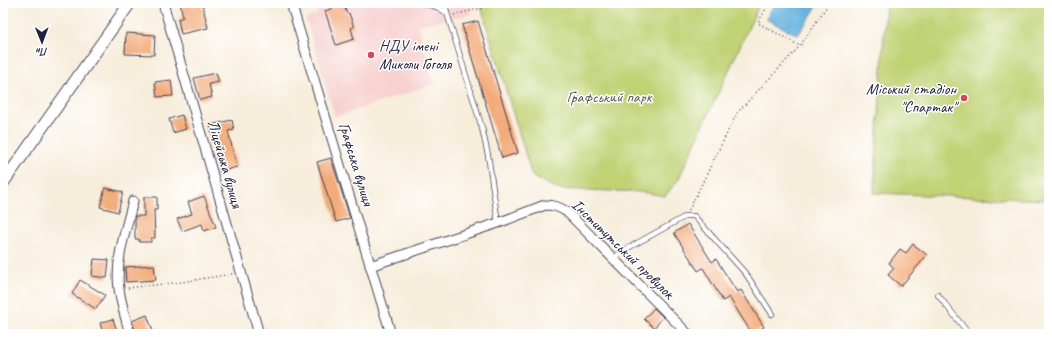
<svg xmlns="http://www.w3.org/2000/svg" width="1052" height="337" font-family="Caveat,sans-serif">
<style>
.built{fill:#f7d0cf}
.green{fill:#c1d275;stroke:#727a58}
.water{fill:#67b3e0;stroke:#446a8e}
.building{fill:#f3ab7a}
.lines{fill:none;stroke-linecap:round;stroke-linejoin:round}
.service-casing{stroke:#424053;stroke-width:6}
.minor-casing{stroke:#424053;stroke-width:11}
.tertiary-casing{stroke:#424053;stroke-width:13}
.path{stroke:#424053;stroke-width:1.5;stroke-dasharray:1 3;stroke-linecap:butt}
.service{stroke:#fff;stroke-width:4.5}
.minor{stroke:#fff;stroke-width:9}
.tertiary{stroke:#fff;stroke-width:11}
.poi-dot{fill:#d1495b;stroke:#fff;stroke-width:1.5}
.labels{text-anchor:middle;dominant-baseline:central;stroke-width:3;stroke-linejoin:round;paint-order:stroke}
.poi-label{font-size:16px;fill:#22223b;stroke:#fff;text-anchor:start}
.park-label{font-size:16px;fill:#5a604f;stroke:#fff}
.street-label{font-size:16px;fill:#22223b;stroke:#fff}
</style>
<rect width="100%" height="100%" fill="#fff"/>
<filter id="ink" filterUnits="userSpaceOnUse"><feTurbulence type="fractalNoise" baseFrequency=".025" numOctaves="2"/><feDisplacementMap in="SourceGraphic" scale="8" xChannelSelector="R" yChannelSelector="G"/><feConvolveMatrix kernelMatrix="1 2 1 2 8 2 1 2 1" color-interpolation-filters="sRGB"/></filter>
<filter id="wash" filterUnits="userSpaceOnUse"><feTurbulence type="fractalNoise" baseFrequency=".012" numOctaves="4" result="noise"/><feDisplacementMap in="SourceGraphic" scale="16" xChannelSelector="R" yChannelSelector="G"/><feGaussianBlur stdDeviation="0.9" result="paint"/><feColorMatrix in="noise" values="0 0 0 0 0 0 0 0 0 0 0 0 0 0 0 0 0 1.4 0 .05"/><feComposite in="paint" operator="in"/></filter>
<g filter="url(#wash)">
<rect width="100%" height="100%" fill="#f7eddb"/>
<!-- built -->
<path class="built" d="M315,3H473L471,4L472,14L418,25L434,84L335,117L306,19L318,13Z"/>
<!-- green -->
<path class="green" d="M480,3H760L678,180L665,196L641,192L557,189L532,176Z
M886,3H1049V200L874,193Z"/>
<!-- water -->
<path class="water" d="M775,3H819L798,35L766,19Z"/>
<g id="blocks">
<!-- building -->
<path class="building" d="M180,3H202L208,28L181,34L178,19L183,17Z
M344,5L347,14L349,13L354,27L351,28L354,39L336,45L325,11Z
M478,21L518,153L502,158L462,25Z
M126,33L155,35L154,55L125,54Z
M216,73L219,82L209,84L212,97L200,100L194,78Z
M171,80L173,96L157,97L155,82Z
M182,115L186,129L173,133L169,119Z
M232,120L234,130L228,131L237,167L220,172L216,158H217L210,125Z
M331,158L350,218L336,222L317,162Z
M105,188L123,192L118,212L100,207Z
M204,196L216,227L204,231L202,224L182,231L177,219L192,214L188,202Z
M144,197H157V210H154L155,238H151V242H139V239H135V216H144Z
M688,224L712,262L716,259L737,292L741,290L764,327L752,334L729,297L723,301L703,268L698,271L674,233Z
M913,244L927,255L901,286L888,275L894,268L889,263L900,249L906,253Z
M94,259L109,260L107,278L92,276Z
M154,265L156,280L126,282L125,267Z
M80,280L105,295L96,309L72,294Z
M654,308L663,317L654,328L644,319Z
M147,315L154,334H136L132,321Z
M113,319L118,334H103L100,323Z"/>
</g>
</g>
<g filter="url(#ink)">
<use href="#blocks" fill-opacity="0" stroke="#424053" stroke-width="1"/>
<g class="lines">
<defs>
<path id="service" d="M423,3L437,7L447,13
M445,3L447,13L482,128L488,155L498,223
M613,259L621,252L686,216H694L746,274L772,314
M938,295L969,334"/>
<path id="minor" d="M163,3L259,334
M291,3L391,334
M370,266L498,223L545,205C554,205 559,207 567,212L688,334
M130,334C126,319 121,304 119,289C115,259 126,230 133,201"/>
<path id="tertiary" d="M3,183L130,3"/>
</defs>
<!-- service casing -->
<use href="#service" class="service-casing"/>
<!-- minor casing -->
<use href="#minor" class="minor-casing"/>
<!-- tertiary casing -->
<use href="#tertiary" class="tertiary-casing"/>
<!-- path -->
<path class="path" d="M769,3L758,23L800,46L829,3
M454,15L501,3
M689,210L737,113L800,46
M128,288L182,282L232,274"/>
<!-- service -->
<use href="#service" class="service"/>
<!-- minor -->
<use href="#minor" class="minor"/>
<!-- tertiary -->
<use href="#tertiary" class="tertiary"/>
</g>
</g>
<!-- markers -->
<g class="poi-dot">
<circle cx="371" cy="55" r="4"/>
<circle cx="964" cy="98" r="4"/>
</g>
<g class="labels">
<!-- poi labels -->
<g class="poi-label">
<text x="379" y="46">НДУ імені<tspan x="379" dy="18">Миколи Гоголя</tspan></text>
<text x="956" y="89" text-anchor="end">Міський стадіон<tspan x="956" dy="18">"Спартак"</tspan></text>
</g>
<!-- park labels -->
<g class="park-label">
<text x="609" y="97">Графський парк</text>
</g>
<!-- street labels -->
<g class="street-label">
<text transform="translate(225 164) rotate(74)">Ліцейська вулиця</text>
<text transform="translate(356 164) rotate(73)">Графська вулиця</text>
<text transform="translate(623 249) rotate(44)">Інститутський провулок</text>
</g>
</g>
<!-- margin -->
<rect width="1052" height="337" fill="none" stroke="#fff" stroke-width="16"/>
<!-- north arrow -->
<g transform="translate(42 42) rotate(179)" stroke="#ffffff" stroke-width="3" paint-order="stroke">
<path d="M0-3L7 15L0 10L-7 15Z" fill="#22223b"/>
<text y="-6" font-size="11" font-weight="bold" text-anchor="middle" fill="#22223b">Пн</text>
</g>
</svg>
